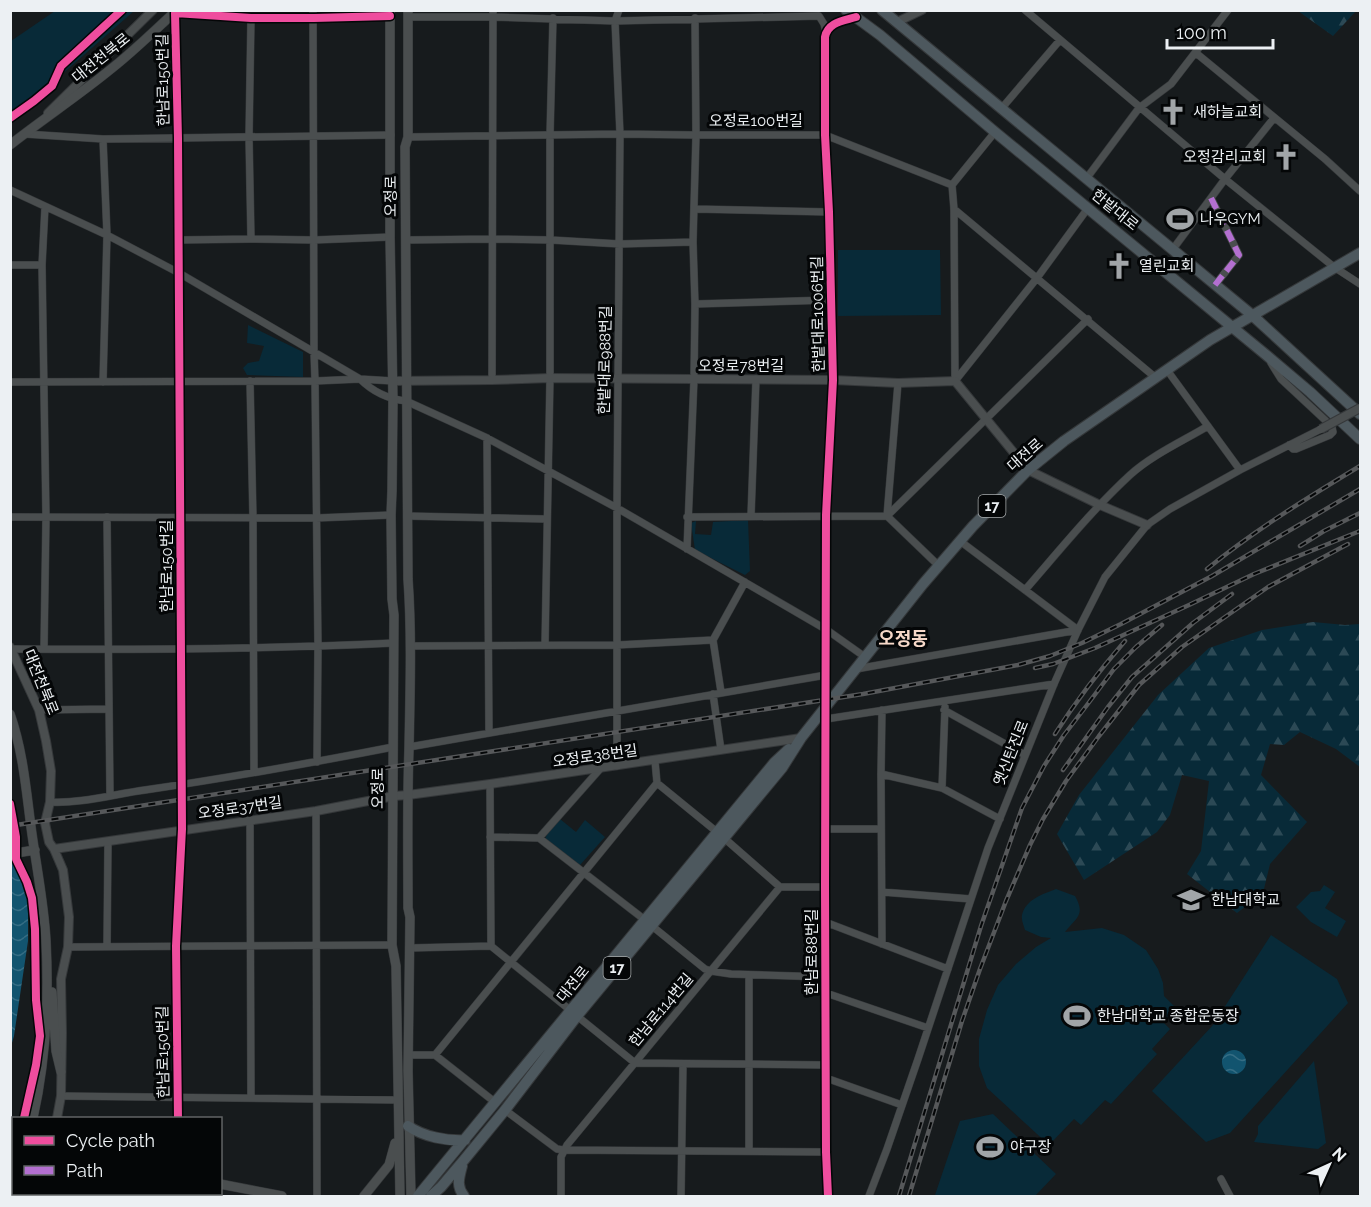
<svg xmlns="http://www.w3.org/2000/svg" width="1371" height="1207" font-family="Raleway,'Noto Sans KR',sans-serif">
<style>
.green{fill:#082a38}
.forest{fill:url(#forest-firs)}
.water{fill:url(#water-waves)}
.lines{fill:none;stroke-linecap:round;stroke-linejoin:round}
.minor-casing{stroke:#35383a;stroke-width:8}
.tertiary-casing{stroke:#35383a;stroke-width:10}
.secondary-casing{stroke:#35383a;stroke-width:10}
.primary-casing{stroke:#35383a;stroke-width:12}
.minor{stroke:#4a4e4f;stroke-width:7}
.tertiary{stroke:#4a4e4f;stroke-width:8}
.secondary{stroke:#4a4e4f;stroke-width:9}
.primary{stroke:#4d585e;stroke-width:10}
.rail-casing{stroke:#56585a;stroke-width:4.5}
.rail{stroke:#040607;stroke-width:2;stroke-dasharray:7;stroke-linecap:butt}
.tertiary-bridge-casing{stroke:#35383a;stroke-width:10;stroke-linecap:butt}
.tertiary-bridge{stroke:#4a4e4f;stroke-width:8}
.quiet{stroke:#b36fd0;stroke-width:6;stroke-dasharray:12 6;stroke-linecap:butt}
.cycleway-casing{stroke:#040607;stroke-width:11}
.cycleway{stroke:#ef4d9e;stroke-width:8}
.labels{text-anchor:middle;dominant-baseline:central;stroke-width:6;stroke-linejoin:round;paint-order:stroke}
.shield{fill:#040607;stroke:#a6aaac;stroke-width:1.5}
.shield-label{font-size:14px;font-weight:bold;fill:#ecf0f3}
.street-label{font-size:15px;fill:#ecf0f3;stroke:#040607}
.poi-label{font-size:15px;fill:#ecf0f3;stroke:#040607;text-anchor:start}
.quarter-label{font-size:18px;font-weight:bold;fill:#f6d8c8;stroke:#040607}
</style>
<defs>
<pattern id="forest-firs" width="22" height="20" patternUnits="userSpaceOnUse" patternTransform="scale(1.5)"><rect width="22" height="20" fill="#082a38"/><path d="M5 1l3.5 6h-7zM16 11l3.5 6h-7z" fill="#2c4955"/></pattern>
<pattern id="water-waves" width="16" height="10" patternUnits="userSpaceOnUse" patternTransform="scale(1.5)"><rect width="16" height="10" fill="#12546f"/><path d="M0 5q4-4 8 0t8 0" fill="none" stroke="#356d84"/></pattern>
</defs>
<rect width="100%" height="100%" fill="#171b1d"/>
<!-- green -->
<path class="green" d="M55,11H134L11,119V41Z
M838,250H940L941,315L838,316Z
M248,325L303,352V377L247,375L243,368L248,363L259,361L264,346L247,343Z
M748,520L750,571L745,575L695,550L691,523L696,521L695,534L711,535L713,522Z
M560,819L576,832L585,820L605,837L580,865L545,839L548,832Z
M1324,885L1335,892L1325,908L1346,921L1337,937L1311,922L1296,907L1311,892L1320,891Z
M1056,889L1075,896C1086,915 1076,918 1065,932L1102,928L1124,935L1146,950L1158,969L1163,983L1164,996L1176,1008L1164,1023L1170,1029L1152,1049L1157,1054L1111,1104L1105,1100L1081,1125L1074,1119L1049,1145L987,1088L979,1066V1039L987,1010L998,985L1016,964L1036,947L1051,938L1041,937L1025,930C1024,926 1021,920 1022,915C1026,899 1043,894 1056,889Z
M1271,935L1337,979L1348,1003L1230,1133L1206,1142L1152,1091L1213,1025Z
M1314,1061L1326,1143L1318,1149L1254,1142L1258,1134V1126Z
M993,1114L1056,1174L1035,1196H956L935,1195L960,1121Z"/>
<!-- forest -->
<path class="forest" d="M1298,11H1356L1333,36Z
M1313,622L1345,625L1360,624V767L1336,749L1300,732L1284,745L1270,744L1261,775L1307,822L1270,864L1263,893L1237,913L1187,874L1201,851L1209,781L1182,775L1170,815L1157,832L1084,880L1057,834L1079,795L1158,695L1209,648L1262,630Z"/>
<!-- water -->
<path class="water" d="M11,859L21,879L28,902V941L14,1036L11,1046Z
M1222 1062a12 12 0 1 1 24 0a12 12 0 1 1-24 0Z"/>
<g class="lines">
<defs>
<path id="minor" d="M313,10L314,352L315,381L318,646L317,762
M1025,10L1225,179L1334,267L1360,284
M408,17H493L615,21L819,16L824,24L826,32
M1196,53L1325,159L1360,191
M1001,109L1060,40
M25,134L103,139L391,135
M408,137L620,134L696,135H825L952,185
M1086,179L1139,108L1171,84L1228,10
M10,190L107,235L179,273L360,379C373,392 388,399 406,401L487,438L617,508L827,630L865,657
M1211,198L1239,255L1215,285
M695,209L829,212
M954,209L1156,378
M251,239L249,137L251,18
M178,240L251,239L314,240L390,237
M406,240L492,239L551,240L620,244L693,242
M1173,249L1225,179L1274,118
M10,265H42
M695,304L830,300
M1271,363L1281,379L1325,420L1332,427L1333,432L1330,435L1296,449H1293L1289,445
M1167,370L1240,470
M492,380L493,10
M250,381L253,518L254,772
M955,381L954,209L952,185L995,132
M955,381L1037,278L1088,208
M10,382L315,381L360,379L393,381
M103,382L107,235L103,139
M487,438L489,732
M407,516L546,519
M751,516L756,379
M887,516L1088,319
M887,516L898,383
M10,517L316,518L391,515
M107,517L110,795
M687,517L887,516L939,566
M960,541L1078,630
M687,549L694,379L695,304L693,242L696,135L695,18
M1025,590C1059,551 1092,510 1130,475C1152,455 1183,441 1208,426
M545,645L550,378V135L553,18
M410,646L617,645L713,640
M12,649C139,650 267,649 394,643
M44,649L46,517L42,265L45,207
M856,669L1078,630
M721,692L713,640L745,582
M713,694L721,750
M826,707V1152L828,1196
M39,710L108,709
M944,710L1025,755
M826,719L1054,684
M409,747L826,675
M617,766V508L620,134L615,21L619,10
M881,774L942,788L1000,819
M657,783L717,832
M490,784L491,946
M942,788L945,707
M50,802C79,804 115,794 145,790C228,778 311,763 393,747
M316,811L317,1196
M250,820L251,1098
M825,829H881
M490,837L539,838
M539,838L645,920
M539,838L600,769
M724,838L780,887
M882,892L971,899
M825,922L948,969
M652,926L705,969L711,971L731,974L826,977
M882,944L881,774L882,710
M107,946L108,842
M68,947L392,945
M409,948L491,946L570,1010
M749,975V1151
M826,993L928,1028
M577,1016L635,1063L826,1065
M409,1055H435L496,1103
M435,1055L657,783L655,761
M826,1078L902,1105
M61,1096L398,1100
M505,1110L557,1149L564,1150L826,1152
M178,1118L176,946L182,829L178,138L175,13L251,18H314L390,16
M1221,1179L1230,1196
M179,1194V1196
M109,1196V1194
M561,1196V1157L567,1145L780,887H825
M681,1196L683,1064
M869,1196L887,1149L918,1059L988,848L1054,684L1078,630L1105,577L1147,525L1170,509L1240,470L1321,429"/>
<path id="tertiary" d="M897,22L922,10
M48,113L153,10
M393,381L492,380L550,378L833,380L898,383L955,381L1028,470L1100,505L1147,525
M10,647L39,710L46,741L51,771L50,802L45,823L49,842L54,849L63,870L69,917L68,947L61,979L62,1033L61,1096L57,1118
M826,707V515L833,380L829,212L825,135V37C828,22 843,21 856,17
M54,849L316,811L394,796L408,795L490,784L801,738
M29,1196L30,1194"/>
<path id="secondary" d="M390,10V237L393,400L392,491L391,515L392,599L394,615L392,945L396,966L400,1196
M408,10V137L405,147L408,579C412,636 410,694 409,750C407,803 408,855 408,908L410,917L408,1071L411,1196
M10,145C43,119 78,96 111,69C134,51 155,30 177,10
M10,714C23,751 26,789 31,827C36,865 44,903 46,941C49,1000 46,1060 33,1118
M10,854L35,850
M52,992L56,1051L61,1072
M10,1150H14
M10,1174L14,1167
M220,1184L282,1196
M201,1194L213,1196
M364,1196L389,1165L395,1143"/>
<path id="primary" d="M846,10L880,35L995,132L1265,354L1310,392L1360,439
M882,10L1252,315L1360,414
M408,1126C424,1137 447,1141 465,1140
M462,1166C459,1178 456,1186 464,1196
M418,1196C537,1052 656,908 774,763L789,749
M431,1196L441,1187L464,1160L505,1110L577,1016L782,768L801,738L923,584L973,526L1028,470L1064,441L1210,340L1360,253"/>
</defs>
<!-- minor casing -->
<use href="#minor" class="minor-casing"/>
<!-- tertiary casing -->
<use href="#tertiary" class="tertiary-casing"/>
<!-- secondary casing -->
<use href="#secondary" class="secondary-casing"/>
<!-- primary casing -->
<use href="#primary" class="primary-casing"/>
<!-- minor -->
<use href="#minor" class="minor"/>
<!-- tertiary -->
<use href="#tertiary" class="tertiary"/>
<!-- secondary -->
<use href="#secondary" class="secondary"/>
<!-- primary -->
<use href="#primary" class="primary"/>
<defs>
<path id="rail" d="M1300,546L1324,531L1360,513
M1207,569C1255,530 1307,498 1360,466
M1035,668L1053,664L1095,648L1189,605L1254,574L1360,531
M1055,734C1076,701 1099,671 1125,641
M1063,770L1108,707L1132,677L1193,623L1232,594
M10,826L863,694L1018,665L1050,656L1082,643L1121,624L1212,576L1360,489
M899,1196L981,926L1022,808L1044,766L1064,735L1087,705L1114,669L1136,647L1162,625
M909,1196L962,1021L980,969L1006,901L1030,845L1043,819L1066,781L1099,736L1139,685L1182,647L1268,587L1348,544"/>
</defs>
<!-- rail casing -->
<use href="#rail" class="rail-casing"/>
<!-- rail -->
<use href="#rail" class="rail"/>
<defs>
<path id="tertiary-bridge" d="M1321,429L1360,408"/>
</defs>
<!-- tertiary-bridge casing -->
<use href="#tertiary-bridge" class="tertiary-bridge-casing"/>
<!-- tertiary-bridge -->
<use href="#tertiary-bridge" class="tertiary-bridge"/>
<!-- quiet -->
<path class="quiet" d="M1211,198L1239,255L1215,285"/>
<defs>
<path id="cycleway" d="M10,118L34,101L52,86L61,66L122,10
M10,804L16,837V859L27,882L32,898L35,929L36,1000L40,1036L36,1065L24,1118
M178,1118L176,946L182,829L178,138L175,13L251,18H314L390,16
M828,1196L826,1152L825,887L826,515L833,380L829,212L825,135V37C828,22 843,21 856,17"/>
</defs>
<!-- cycleway casing -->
<use href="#cycleway" class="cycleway-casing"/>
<!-- cycleway -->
<use href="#cycleway" class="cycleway"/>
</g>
<!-- icons -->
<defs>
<symbol id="church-bare" viewBox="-9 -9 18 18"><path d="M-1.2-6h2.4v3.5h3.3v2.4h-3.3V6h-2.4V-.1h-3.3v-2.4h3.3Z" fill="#a1a5a8" stroke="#040607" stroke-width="2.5" paint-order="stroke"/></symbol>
<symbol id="stadium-bare" viewBox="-9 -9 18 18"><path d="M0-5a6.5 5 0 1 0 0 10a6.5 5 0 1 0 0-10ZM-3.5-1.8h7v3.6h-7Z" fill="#a1a5a8" stroke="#040607" stroke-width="2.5" paint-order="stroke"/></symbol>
<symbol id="university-bare" viewBox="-9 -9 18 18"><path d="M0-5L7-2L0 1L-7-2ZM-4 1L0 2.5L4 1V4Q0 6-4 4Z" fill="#a1a5a8" stroke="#040607" stroke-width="2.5" paint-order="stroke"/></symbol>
</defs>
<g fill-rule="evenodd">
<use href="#church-bare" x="1154" y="93" width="38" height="38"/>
<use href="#church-bare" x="1267" y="138" width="38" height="38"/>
<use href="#stadium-bare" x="1161" y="200" width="38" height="38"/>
<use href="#church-bare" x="1100" y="247" width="38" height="38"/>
<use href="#university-bare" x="1172" y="881" width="38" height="38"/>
<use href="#stadium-bare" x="1058" y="997" width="38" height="38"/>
<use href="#stadium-bare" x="971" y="1128" width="38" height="38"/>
</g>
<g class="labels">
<!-- shield labels -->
<g class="shield">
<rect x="978.5" y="495" width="27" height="22" rx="4.5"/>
<rect x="603.5" y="957" width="27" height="22" rx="4.5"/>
</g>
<g class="shield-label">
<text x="992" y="506">17</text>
<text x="617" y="968">17</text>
</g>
<!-- street labels -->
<g class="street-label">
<text transform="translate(101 58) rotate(-39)">대전천북로</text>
<text transform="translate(163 80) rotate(-91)">한남로150번길</text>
<text x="756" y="121">오정로100번길</text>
<text transform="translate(391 196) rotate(-90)">오정로</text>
<text transform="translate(1115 210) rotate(39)">한밭대로</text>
<text transform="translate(818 314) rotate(-91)">한밭대로1006번길</text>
<text transform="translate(605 360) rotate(-89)">한밭대로988번길</text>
<text x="741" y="366">오정로78번길</text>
<text transform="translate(1025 455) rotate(-41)">대전로</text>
<text transform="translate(167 566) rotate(-90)">한남로150번길</text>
<text transform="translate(41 682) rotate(68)">대전천북로</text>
<text transform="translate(1011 753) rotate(-68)">옛신탄진로</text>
<text transform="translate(595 756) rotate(-8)">오정로38번길</text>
<text transform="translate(378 788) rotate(-90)">오정로</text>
<text transform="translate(240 808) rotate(-8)">오정로37번길</text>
<text transform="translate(812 952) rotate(-90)">한남로88번길</text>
<text transform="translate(573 984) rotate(-51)">대전로</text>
<text transform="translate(661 1010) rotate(-50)">한남로114번길</text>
<text transform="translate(163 1052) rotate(-91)">한남로150번길</text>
</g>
<!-- poi labels -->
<g class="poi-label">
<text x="1193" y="112">새하늘교회</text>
<text x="1266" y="157" text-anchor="end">오정감리교회</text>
<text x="1200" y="219">나우GYM</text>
<text x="1139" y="266">열린교회</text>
<text x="1211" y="900">한남대학교</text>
<text x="1097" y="1016">한남대학교 종합운동장</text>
<text x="1010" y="1147">야구장</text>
</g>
<!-- quarter labels -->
<g class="quarter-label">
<text x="903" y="638">오정동</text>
</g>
</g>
<!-- border -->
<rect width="1371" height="1207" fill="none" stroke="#ecf0f3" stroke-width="24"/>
<!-- legend -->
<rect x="12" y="1117" width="210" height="78" fill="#040607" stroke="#616465" stroke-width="1.5"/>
<rect x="24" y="1136" width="30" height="9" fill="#ef4d9e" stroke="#616465" stroke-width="1.5"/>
<text x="66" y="1147" font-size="18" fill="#ecf0f3">Cycle path</text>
<rect x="24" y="1166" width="30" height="9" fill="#b36fd0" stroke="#616465" stroke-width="1.5"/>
<text x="66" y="1177" font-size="18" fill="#ecf0f3">Path</text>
<!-- north arrow -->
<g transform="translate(1329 1165) rotate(45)" stroke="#040607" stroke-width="4.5" paint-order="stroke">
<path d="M0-4.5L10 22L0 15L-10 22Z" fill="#ecf0f3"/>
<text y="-9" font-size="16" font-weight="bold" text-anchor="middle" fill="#ecf0f3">N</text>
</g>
<!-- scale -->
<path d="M1167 39v9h106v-9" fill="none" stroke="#ecf0f3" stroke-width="3"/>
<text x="1176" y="39" font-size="18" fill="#ecf0f3" stroke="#040607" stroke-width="4.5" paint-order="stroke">100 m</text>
</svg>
